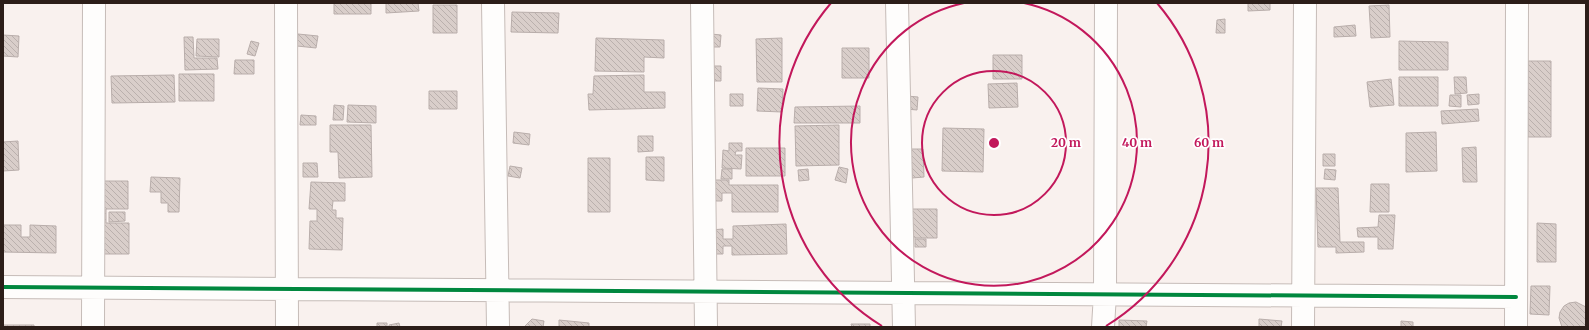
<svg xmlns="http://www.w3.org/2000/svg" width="1589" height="330" font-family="Merriweather,serif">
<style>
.building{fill:url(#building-back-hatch);stroke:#b9aeab}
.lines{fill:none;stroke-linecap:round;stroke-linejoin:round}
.minor-casing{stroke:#c6bcb8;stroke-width:24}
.minor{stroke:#fefdfc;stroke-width:22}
.cycleway-casing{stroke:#fff;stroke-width:6}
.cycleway{stroke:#00873e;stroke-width:4}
.ring{fill:none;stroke:#c2185b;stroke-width:2}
.centre{fill:#c2185b;stroke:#fff;stroke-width:2}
.ring-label{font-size:12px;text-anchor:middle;font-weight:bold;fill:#c2185b;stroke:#fff;stroke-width:3.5;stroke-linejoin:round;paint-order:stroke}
</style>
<defs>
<pattern id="building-back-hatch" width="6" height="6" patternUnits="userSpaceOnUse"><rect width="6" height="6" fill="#d9ceca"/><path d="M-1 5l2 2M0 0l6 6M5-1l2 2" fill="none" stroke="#bab0ad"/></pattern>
</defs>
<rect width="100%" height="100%" fill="#f9f1ee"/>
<!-- building -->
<path class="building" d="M334,3H371V14H334Z
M386,3H418L419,11L386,13Z
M1248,3H1270V10L1248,11Z
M433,5H457V33H433Z
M1389,5L1390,37L1371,38L1369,6Z
M512,12L559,13L558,33L511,32Z
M1225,19V33H1216L1217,20Z
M1355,25L1356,36L1334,37V27Z
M298,34L318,36L316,48L297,46Z
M711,34L721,35L720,47H711Z
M3,35L19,36L18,57L3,56Z
M184,37H193L194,58H217L218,69L185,70Z
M596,38L664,40V58L644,57V72L595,71Z
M782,38V82H757L756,39Z
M197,39H219V57L196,56Z
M251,41L259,43L255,56L247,54Z
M1399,41L1448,42V70H1399Z
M842,48H869V78H842Z
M993,55H1022V79H993Z
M235,60H254V74H234Z
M1528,61H1551V137H1528Z
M710,66H721V81H710Z
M179,74H214V101H179Z
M174,75L175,102L112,103L111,76Z
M644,75V92H665V108L589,110L588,94H593L594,76Z
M1399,77H1438V106H1399Z
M1454,77H1466L1467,93L1455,94Z
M1391,79L1394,105L1370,107L1367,82Z
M1017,83L1018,107L989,108L988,84Z
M758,88L783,89L782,112L757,111Z
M429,91H457V109H429Z
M730,94H743V106H730Z
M1479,94V104L1468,105L1467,95Z
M1450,95H1461V107L1449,106Z
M907,96L918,97L917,110L906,109Z
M334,105L344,106L343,120H333Z
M348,105L376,106V123L347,122Z
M860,106V123H794L795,107Z
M1478,109L1479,121L1442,124L1441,111Z
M301,115L316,116V125H300Z
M330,125H371L372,177L339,178L338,152H330Z
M839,125V165L796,166L795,126Z
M943,128L984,129L983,172L942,171Z
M514,132L530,134L529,145L513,143Z
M1436,132L1437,171L1406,172V133Z
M638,136H653V151L638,152Z
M18,141L19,170L3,171V142Z
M729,143H742V151H736L735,155H742L741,169L722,168L723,150L729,151Z
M1476,147L1477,182H1463L1462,148Z
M746,148H785V176H746Z
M911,149H923L924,177L912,178Z
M1323,154H1335V166H1323Z
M646,157H664V181L646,180Z
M588,158H610V212H588Z
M303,163H317L318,177H303Z
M510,166L522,168L520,178L508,176Z
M839,167L848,169L846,183L835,180Z
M722,169H732V179H721Z
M808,169L809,180L799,181L798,170Z
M1325,169L1336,170L1335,180L1324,179Z
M151,177L180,178L179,212H168V203H161V192H150Z
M710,180H729V185H778V212H732V193H722V201H710Z
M96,181H128V209H106V223H129V254H96Z
M311,182L345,183V201H333L332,210H336V218H343L342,250L309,249L310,221H317V209H309Z
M1371,184H1389V212H1370Z
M1316,188H1338L1340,242H1364V252L1336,253V247H1318Z
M911,209H937V238H911Z
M109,212H125V221L109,222Z
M1379,215H1395L1393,249H1378V237H1358L1357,228L1378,227Z
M1537,223L1556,224V262H1537Z
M786,224L787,254L732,255V246H723V254H711L710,230L723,229V239H733V226Z
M3,225H21V237H30V225L56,226V253L3,252Z
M915,239H926V247H915Z
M1531,286H1550L1549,315L1530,314Z
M1576,302L1586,307V327H1562L1559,318L1560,312L1564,306L1569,303Z
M532,319L544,321L543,327H524Z
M1259,319L1282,321L1281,327H1259Z
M559,320L589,323V327H559Z
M1119,320L1147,321L1146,327H1119Z
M1401,321L1413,322V327H1401Z
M377,323H387V327H377Z
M399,323L400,327H389V325Z
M851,324H870V327H852Z
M3,325H34V327H3Z"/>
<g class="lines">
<defs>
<path id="minor" d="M286,3L287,327
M493,3L498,327
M702,3L706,327
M897,3L904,327
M3,287L1516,297
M93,327L94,3
M1103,327L1105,294L1106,3
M1303,327L1305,3
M1516,327L1517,3"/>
</defs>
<!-- minor casing -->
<use href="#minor" class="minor-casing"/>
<!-- minor -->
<use href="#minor" class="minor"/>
<defs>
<path id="cycleway" d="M3,287L1516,297"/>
</defs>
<!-- cycleway casing -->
<use href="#cycleway" class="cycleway-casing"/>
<!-- cycleway -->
<use href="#cycleway" class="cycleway"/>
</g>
<!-- distance rings -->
<g class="ring">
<circle cx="994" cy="143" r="72"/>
<path d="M1024 3A143 143 0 1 1 964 3"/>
<path d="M882 326A215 215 0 0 1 831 3M1157 3A215 215 0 0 1 1106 326"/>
</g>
<circle cx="994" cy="143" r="6" class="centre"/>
<g class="ring-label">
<text x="1066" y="147">20 m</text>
<text x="1137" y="147">40 m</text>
<text x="1209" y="147">60 m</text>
</g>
<!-- border -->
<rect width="1589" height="330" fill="none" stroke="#2c1e19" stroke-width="8"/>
</svg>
